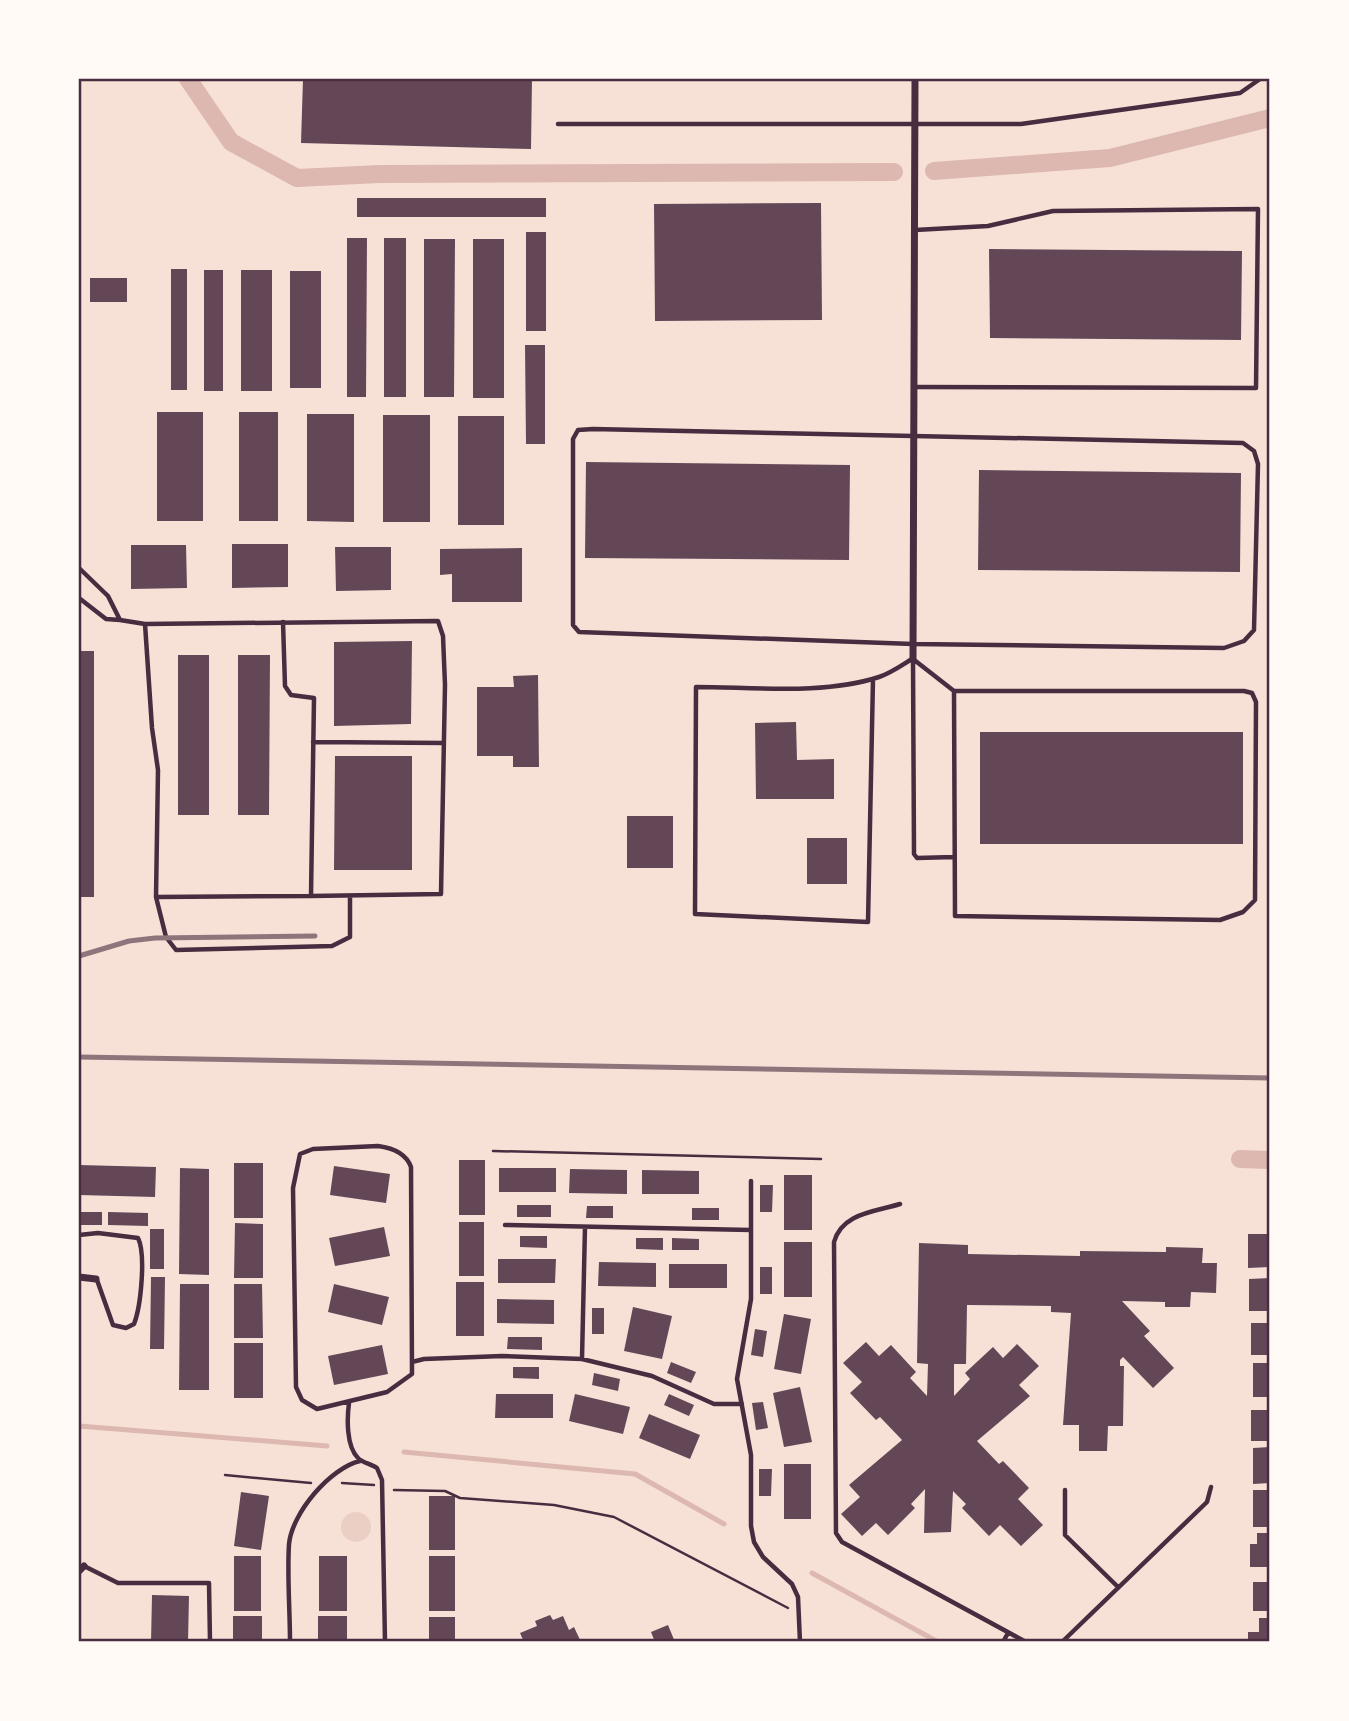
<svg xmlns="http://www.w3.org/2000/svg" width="1349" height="1721" font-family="'PT Serif',serif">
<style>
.green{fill:#ebcfc5}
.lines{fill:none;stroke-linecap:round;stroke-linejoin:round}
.stream{stroke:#dcb8b0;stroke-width:5}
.canal{stroke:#dcb8b0;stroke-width:18}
.building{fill:#644757}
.path{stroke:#4a2c40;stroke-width:2.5}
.service{stroke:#4a2c40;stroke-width:4.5}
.minor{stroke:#4a2c40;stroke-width:7}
.rail{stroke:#8f747c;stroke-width:5}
.neatline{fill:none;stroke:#4a2c40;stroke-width:2.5}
</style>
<rect width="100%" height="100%" fill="#f7e1d7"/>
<!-- green -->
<path class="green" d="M341 1527a15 15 0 1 1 30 0a15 15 0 1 1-30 0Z"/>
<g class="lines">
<!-- stream -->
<path class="stream" d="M79,1426L327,1446
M404,1452L635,1474L724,1524
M812,1573L938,1642"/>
<!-- canal -->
<path class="canal" d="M188,79L231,142L297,178L379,174L894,172
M934,171L1110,158L1270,118
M1240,1159L1270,1160"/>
</g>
<!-- building -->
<path class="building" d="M303,79H532L531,149L301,143Z
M357,198H546V217H357Z
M821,203L822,320L655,321L654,204Z
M526,232H546V331H526Z
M347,238H367L366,397H347Z
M384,238H406V397H384Z
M424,239H455L454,397H424Z
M473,239H504V398H473Z
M989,249L1242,251L1241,340L990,338Z
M171,269H187V390H171Z
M204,270H223V391H204Z
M241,270H272V391H241Z
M290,271H321V388H290Z
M90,278H127V302H90Z
M525,345H545V444H526Z
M157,412H203V521H157Z
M239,412H278V521H239Z
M307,414H354V522L307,521Z
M383,415H430V522H383Z
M458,416H504V525H458Z
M586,462L850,465L849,560L585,558Z
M979,470L1241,473L1240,572L978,570Z
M232,544H288V587L232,588Z
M131,545H186L187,588L131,589Z
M335,547H391V590L336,591Z
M522,548V602H452V574L440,575V549Z
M412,641L411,724L334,726V642Z
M79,651H94V897H79Z
M178,655H209V815H178Z
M238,655H270L269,815H238Z
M538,675L539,767H513V756H477V687H514L513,676Z
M796,722L797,760L834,759V799H756L755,723Z
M980,732H1243V844H980Z
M335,756H412V870H334Z
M627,816H673V868H627Z
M807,838H847V884H807Z
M459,1160H485V1215H459Z
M234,1163H263V1218H234Z
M79,1165L156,1167L155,1197L79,1195Z
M334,1166L390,1174L386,1203L330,1195Z
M180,1168L209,1169V1275L179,1274Z
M499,1168H556V1192H499Z
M570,1169L627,1170V1194L569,1193Z
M642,1170L699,1171V1194H642Z
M784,1175H812V1230H784Z
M760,1185H773L772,1212H760Z
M517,1205H551V1217H517Z
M587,1206H613V1218H586Z
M692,1208H719V1220H692Z
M79,1212H102V1225H79Z
M108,1212L148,1213V1226L108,1225Z
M459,1222H484V1276H459Z
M235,1223L263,1224V1278H234Z
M384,1227L390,1256L335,1266L329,1238Z
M150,1229H164V1269H150Z
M1248,1234H1270V1267L1248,1268Z
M520,1236H547V1248L520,1247Z
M636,1238H663V1250L636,1249Z
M672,1238L699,1239V1250H672Z
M784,1242H812V1297H784Z
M919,1243L968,1245V1254L1080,1256V1251L1166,1252V1247L1203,1248L1202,1263H1217L1216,1293L1191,1292L1190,1307H1165V1302L1122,1301L1150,1331L1144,1336L1174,1368L1153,1388L1123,1357L1120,1360V1366H1124L1123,1426H1108L1107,1451H1079V1425H1063L1071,1313L1051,1312V1306L967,1305L966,1364H954V1396L970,1379L965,1373L993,1347L1003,1358L1017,1344L1039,1366L1019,1385L1030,1396L977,1441L999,1464L1003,1461L1029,1488L1018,1499L1043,1525L1021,1546L1000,1525L989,1536L962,1508L966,1504L953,1491L951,1532L924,1533L925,1489L911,1504L915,1508L888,1535L876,1523L862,1536L841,1514L860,1497L849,1485L902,1440L880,1417L876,1420L850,1393L862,1382L843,1363L866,1342L879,1356L891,1345L916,1372L910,1378L927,1396L928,1364L917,1363Z
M498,1259H556L555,1283H498Z
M599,1262L656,1263V1287L598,1286Z
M669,1264H727V1288H669Z
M760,1267H772V1294H760Z
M151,1277H165L164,1349H150Z
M1270,1278V1311H1249V1279Z
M456,1282H484V1336H456Z
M180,1284H209V1390H179Z
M234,1284H262L263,1338H234Z
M334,1284L389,1297L382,1325L328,1312Z
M497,1299L554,1300V1324L497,1323Z
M633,1307L672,1316L662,1359L624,1351Z
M592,1308H604V1334H592Z
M784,1314L811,1319L801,1374L774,1369Z
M1251,1323H1270V1355H1251Z
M755,1329L767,1331L763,1357L751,1355Z
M508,1337H542V1350L507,1349Z
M234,1343H263V1398H234Z
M382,1345L388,1374L334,1385L328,1356Z
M671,1362L696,1372L691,1383L667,1373Z
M1253,1363H1270V1397H1253Z
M513,1367H539V1379L513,1378Z
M594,1373L620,1379L618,1391L592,1385Z
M800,1387L812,1442L784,1447L773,1393Z
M496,1394H553V1418H495Z
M575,1394L630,1407L623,1434L569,1421Z
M669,1394L694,1405L689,1416L664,1405Z
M763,1402L768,1428L756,1430L752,1403Z
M1251,1410H1270V1441H1251Z
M649,1414L700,1435L690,1459L639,1438Z
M1270,1447V1483L1253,1484V1448Z
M784,1464H811V1519H784Z
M759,1469H772L771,1496H759Z
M1253,1490H1270V1527H1253Z
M241,1492L269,1496L261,1550L234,1546Z
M429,1496H455V1550H429Z
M1257,1533H1270V1567H1250V1544H1257Z
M234,1556H261V1611H234Z
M319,1556H347V1611H319Z
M429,1556H455V1611H429Z
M1253,1582H1270V1611H1253Z
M152,1595L189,1596L188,1642H151Z
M550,1615L553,1620L563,1616L569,1630L574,1627L581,1642H524L520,1633L537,1626L535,1621Z
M233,1616H262V1642H233Z
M318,1616H347V1642H318Z
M429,1617H455V1642H429Z
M1259,1618H1270V1642H1248V1632H1259Z
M668,1625L675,1642H655L651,1632Z"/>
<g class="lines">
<!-- path -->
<path class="path" d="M493,1151L821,1159
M225,1475L311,1483
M342,1483L374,1485
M394,1490L445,1491L460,1498L554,1505L614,1517L788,1608"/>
<!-- service -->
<path class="service" d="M558,124H1021L1240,93L1260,79
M914,387L1256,388L1258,209L1053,211L988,226L915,230
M593,429L1243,443L1254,451L1258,464L1254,630L1244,641L1224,648L913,644L579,632L573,625V439L578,430Z
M79,568L108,596L120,620L106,619L79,598
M120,620L145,624L438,621L443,636L445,685L441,894L311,896L314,698L291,695L285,686L283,622
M145,624L152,728L158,770L156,897L166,937L176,950L332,946L350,937V896
M913,659L954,691H1244L1252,693L1256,702L1255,900L1243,912L1220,920L955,916L954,691
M913,660L914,854L917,858L954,857
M873,679L868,922L695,914L696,687C752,687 825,695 879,677C891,673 902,665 912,659
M313,742L444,743
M156,897L311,896
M378,1146C393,1148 406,1153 411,1167L412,1374L387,1392L317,1409L302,1400L296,1387L293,1188L300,1154L313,1149Z
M751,1181V1299L737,1379L751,1455V1526L754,1542L763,1557L792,1584L798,1597L800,1642
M900,1204C874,1212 842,1213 834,1242L836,1533L842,1542L1026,1642
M505,1225L751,1230
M79,1235L98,1233L138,1238C146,1254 141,1306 134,1324L126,1328L113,1325L97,1280
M582,1359L585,1227
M412,1362L424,1359L502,1356L582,1359L652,1376L714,1404H742
M349,1403C347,1418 346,1446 358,1458C361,1462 371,1464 377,1468L382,1480L385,1642
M1065,1490V1535L1118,1587
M84,1566L118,1583H209L210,1642
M290,1642C290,1610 287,1576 289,1544C292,1513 330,1468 360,1461
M1003,1642L1008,1633
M1062,1642L1207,1502L1211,1487"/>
<!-- minor -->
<path class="minor" d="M913,659L915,79
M79,1277L96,1279
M79,1571L84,1566"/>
<!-- rail -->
<path class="rail" d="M79,956L129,941L155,938L315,936
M79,1057L1270,1078"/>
</g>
<!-- border -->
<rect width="1349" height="1721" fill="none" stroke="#fffaf5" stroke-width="161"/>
<rect x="80" y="80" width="1188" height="1560" class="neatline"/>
</svg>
